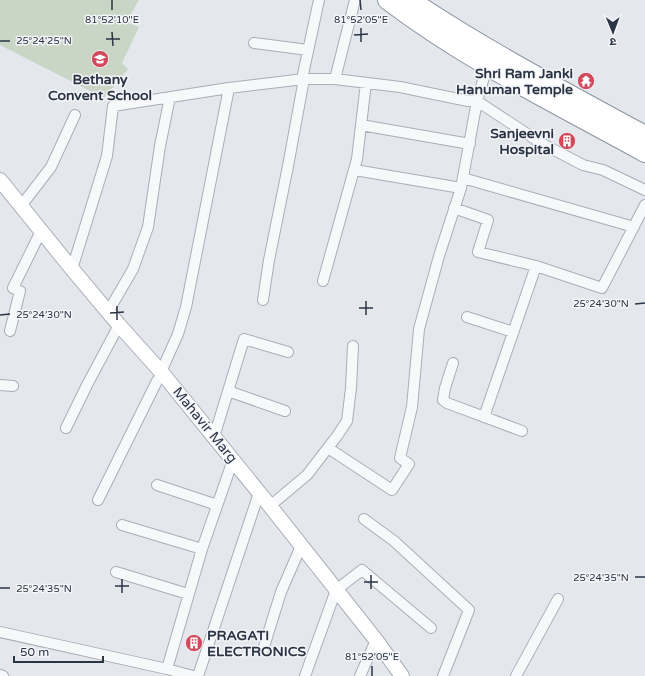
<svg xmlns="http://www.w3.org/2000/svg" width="645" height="676" font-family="'Varela Round','Noto Sans Devanagari',sans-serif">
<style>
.green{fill:#c9d6c5}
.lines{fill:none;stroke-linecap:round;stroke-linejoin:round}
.street-casing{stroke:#a9aeb7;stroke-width:12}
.secondary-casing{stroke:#a9aeb7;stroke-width:16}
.highway-casing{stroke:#8b94a3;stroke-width:20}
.street{stroke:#f7f8fa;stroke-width:10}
.secondary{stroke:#fff;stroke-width:14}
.highway{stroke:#fff;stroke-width:18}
.ticks{fill:none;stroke:#2b3445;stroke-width:1.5}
.labels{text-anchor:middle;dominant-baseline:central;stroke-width:3;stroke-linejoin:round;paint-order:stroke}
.poi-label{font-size:14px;font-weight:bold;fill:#2b3445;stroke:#f4f6f9;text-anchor:end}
.street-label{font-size:14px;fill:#2b3445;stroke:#f4f6f9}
.ticks-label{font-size:10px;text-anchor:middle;fill:#2b3445;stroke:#f4f6f9;stroke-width:3;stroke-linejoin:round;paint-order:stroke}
</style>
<rect width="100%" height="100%" fill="#e4e7ec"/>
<!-- green -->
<path class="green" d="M0,0H139L126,22L139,27L122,63L128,69L104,98L0,45Z"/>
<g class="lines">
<defs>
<path id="street" d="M254,43L308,50
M302,79L319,0
M335,79L355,0
M361,125L470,144
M355,170L461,188
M463,178L634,227
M21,206L51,167L75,115
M454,208L488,220L478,252L536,266L602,288L645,205
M72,269L107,156L113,106L229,88L304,79H335L400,87L468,101H477L541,143L583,165L603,170L645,190
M323,281L357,159L366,83
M263,300L269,260L288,166L304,79
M108,312L133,269L148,227L160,146L170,97
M467,317L513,332
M10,331L20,291L13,288L41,231
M453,363L445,388L443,400L447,403L522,431
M161,372L178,334L186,307L229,88
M0,385L13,386
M228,391L285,411
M484,417L536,266
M66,428L87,385L119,325
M214,437L244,339L288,352
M328,448L392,490L409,464L400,458L412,407L419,329L439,256L461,188L477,101L487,67
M157,485L217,505
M98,500L157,381L163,374
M270,506L307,475L337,436L347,421L351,388L353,346
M364,519L394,541L469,610L443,676
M122,525L202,549
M116,572L188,594
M0,632L167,669L202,549L233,460
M263,650L281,592L301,546
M167,669L193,676
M0,675L3,676
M198,676L259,493
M305,676L336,590L362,570L431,628
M360,676L376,640
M516,676L558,599"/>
<path id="secondary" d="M0,180L72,269L119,325L163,374L270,506L376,640L402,676"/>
<path id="highway" d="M387,0C467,61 558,105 645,153
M411,0C486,50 566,92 645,135"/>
</defs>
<!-- street casing -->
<use href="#street" class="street-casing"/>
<!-- secondary casing -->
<use href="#secondary" class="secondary-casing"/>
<!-- highway casing -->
<use href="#highway" class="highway-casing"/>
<!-- street -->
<use href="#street" class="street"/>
<!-- secondary -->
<use href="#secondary" class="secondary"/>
<!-- highway -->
<use href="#highway" class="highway"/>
</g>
<!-- ticks -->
<path class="ticks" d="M112,0V10M360,0L361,10M361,28V42M112,32L113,46M354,35L368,34M106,39H120M0,41H10M366,301V315M635,304L645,303M117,306V320M359,308H373M110,313L124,312M0,315L10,314M371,575V589M635,577H645M122,579V593M364,582H378M115,586H129M0,588H10M372,666V676"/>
<!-- icons -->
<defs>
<symbol id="school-disc" viewBox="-11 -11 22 22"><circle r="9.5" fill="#d1495b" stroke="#f4f6f9"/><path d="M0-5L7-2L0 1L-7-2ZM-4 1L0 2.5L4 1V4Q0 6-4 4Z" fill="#fff"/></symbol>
<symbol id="temple-disc" viewBox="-11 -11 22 22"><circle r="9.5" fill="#d1495b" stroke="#f4f6f9"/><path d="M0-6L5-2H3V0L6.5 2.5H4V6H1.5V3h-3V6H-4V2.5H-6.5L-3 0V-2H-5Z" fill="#fff"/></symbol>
<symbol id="building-disc" viewBox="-11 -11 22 22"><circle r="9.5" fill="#d1495b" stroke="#f4f6f9"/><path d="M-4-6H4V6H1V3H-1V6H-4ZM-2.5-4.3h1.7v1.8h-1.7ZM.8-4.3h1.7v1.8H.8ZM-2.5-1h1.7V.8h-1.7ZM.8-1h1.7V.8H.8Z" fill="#fff"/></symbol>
</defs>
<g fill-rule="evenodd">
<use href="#school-disc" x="90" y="49" width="20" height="20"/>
<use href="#temple-disc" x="576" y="71" width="20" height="20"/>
<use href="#building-disc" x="557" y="131" width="20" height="20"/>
<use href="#building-disc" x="184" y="633" width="20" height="20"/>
</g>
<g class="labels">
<!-- poi labels -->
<g class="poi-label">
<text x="573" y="73">Shri Ram Janki<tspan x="573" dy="16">Hanuman Temple</tspan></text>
<text x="100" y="79" text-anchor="middle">Bethany<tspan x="100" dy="16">Convent School</tspan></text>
<text x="554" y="133">Sanjeevni<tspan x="554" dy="16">Hospital</tspan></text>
<text x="207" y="635" text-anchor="start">PRAGATI<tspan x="207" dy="16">ELECTRONICS</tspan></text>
</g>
<!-- street labels -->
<g class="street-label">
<text transform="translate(205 425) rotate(51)">Mahavir Marg</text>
</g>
</g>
<g class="ticks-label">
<text x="112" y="23">81°52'10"E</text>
<text x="361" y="23">81°52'05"E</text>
<text x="44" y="44">25°24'25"N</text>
<text x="601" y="307">25°24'30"N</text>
<text x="44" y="318">25°24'30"N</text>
<text x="601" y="581">25°24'35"N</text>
<text x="44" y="592">25°24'35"N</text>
<text x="372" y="660">81°52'05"E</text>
</g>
<!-- north arrow -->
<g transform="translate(613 32) rotate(179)" stroke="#f4f6f9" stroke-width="3" paint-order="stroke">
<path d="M0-3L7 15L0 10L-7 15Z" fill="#2b3445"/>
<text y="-6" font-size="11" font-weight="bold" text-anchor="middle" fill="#2b3445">उ</text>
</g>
<!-- scale -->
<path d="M14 656v6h89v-6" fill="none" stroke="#2b3445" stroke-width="2"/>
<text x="20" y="656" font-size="12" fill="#2b3445" stroke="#f4f6f9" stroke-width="3" paint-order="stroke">50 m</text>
</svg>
